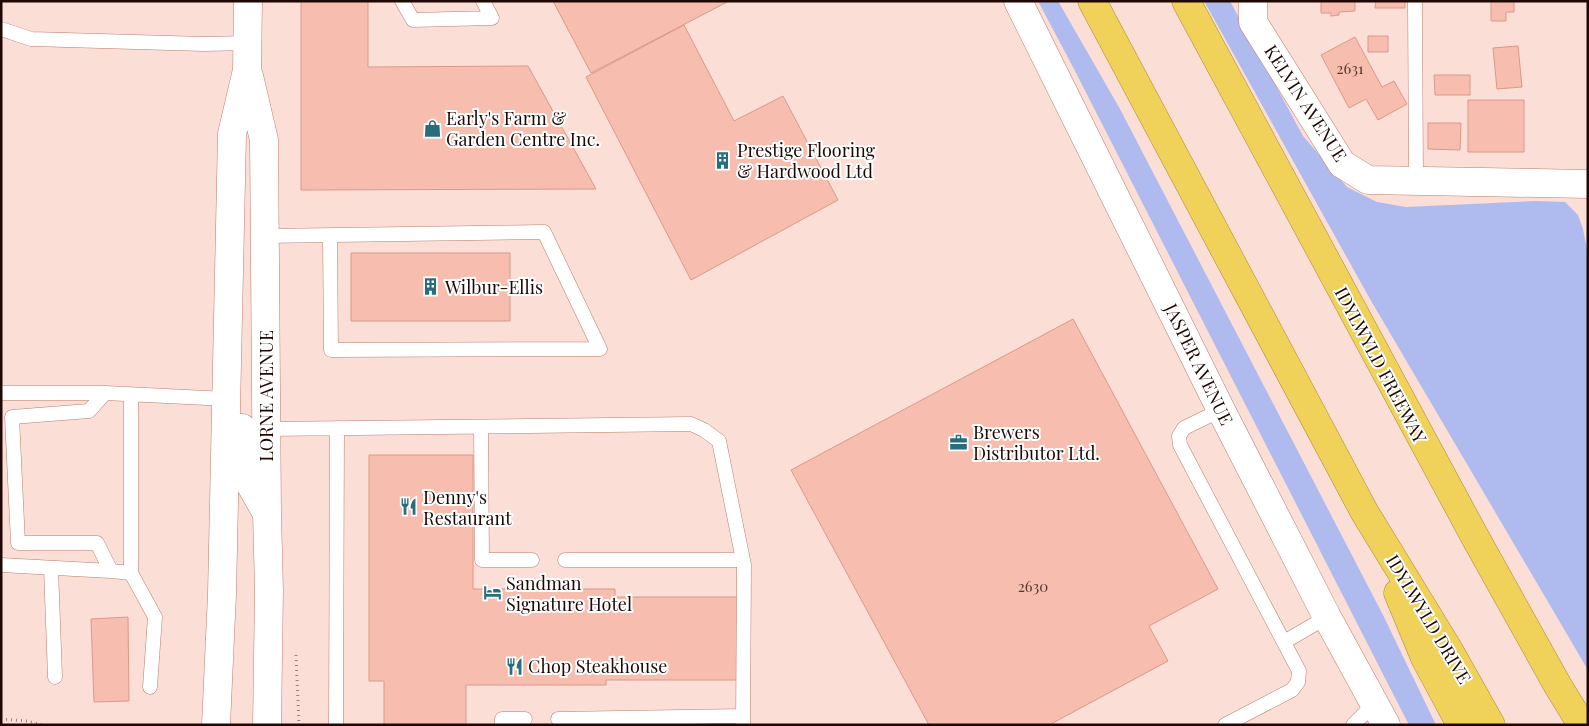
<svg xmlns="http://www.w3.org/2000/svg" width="1589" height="726" font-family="'Playfair Display',serif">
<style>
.green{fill:#afbaee}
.building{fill:#f7beb0;stroke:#db9887}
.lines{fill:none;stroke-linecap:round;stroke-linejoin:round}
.lane-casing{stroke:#bd7c6c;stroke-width:15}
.street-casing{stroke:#bd7c6c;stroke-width:29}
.secondary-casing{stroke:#bd7c6c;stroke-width:29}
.highway-casing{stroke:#a78b3c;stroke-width:29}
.path{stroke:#9c817b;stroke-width:3;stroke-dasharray:1 4;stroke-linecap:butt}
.lane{stroke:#fff;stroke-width:14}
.street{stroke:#fff;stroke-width:28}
.secondary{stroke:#fff;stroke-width:28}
.highway{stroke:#f0d15a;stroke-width:28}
.labels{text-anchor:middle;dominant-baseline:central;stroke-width:4;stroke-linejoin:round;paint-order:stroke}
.number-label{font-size:15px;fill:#55362f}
.street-label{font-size:18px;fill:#1f0804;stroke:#fff}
.poi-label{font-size:18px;fill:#1f0804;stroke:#fff;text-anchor:start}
</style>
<rect width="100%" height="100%" fill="#fbded6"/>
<!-- green -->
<path class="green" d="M1038,1H1058L1120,109L1383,615L1436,725H1409L1074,69Z
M1204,1H1230L1303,136L1347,187L1377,202L1406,207L1535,201L1565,202L1578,215L1583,229L1588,255V670L1370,299Z"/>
<!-- building -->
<path class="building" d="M301,1H368V67L528,66L596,189L301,190Z
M553,1H729L591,73Z
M1321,1H1355V11L1339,12V15L1331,16V13H1321Z
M1376,1H1405V8H1375Z
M1491,1H1514V12H1506V21H1491Z
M684,25L734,121L783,96L838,200L691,280L586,77Z
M1368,36H1388V52H1368Z
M1355,37L1382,87L1394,81L1407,104L1378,120L1366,99L1349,108L1321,55Z
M1518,46L1522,87L1497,89L1493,48Z
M1434,75H1470V95H1435Z
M1468,100H1524V152H1468Z
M1428,123H1461L1460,150L1428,149Z
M351,253H510V321H351Z
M1073,319L1218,589L1149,626L1168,661L1049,725H929L791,470Z
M369,455H473V589H615V597H741V680H606V685H466V725H384V681H369Z
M128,617L129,701L94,702L91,619Z"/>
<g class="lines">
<defs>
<path id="lane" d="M402,1L413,20L492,18L483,1
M1415,1L1416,182
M1,29L31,39L204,44L248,43
M265,236L544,232L600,349L331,350L330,236
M1,393H105L227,399
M105,393L89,411L12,417L18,543H97L111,571
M131,395V573
M1221,410L1184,428L1179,436L1180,445L1299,671L1298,682L1292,690L1225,725
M481,427L482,560H532
M266,429L691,424L704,430L719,441L744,565L743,725
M565,560H743
M1,565L111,571L131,573L155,617L150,687
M51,568L55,677
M1284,642L1327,617
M558,719L743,716
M336,725L337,428
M502,725V719H525
M1353,725L1374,704"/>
<path id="street" d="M1018,1L1221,410L1327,617L1386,725
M1253,1V22L1342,164L1368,180L1588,184"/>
<path id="secondary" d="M249,76L264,140L267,513L269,590L267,725
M242,428L245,475L266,512
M216,725L222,594L232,134L247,70L248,1"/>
<path id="highway" d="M1092,1L1365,513L1450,652L1491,725
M1186,1L1475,537L1558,686L1582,725
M1398,593L1425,658L1461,725"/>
</defs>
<!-- lane casing -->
<use href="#lane" class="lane-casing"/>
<!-- street casing -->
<use href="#street" class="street-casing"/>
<!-- secondary casing -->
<use href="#secondary" class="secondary-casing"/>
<!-- highway casing -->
<use href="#highway" class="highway-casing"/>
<!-- path -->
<path class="path" d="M296,655L299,725
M1,719L27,721L43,725"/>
<!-- lane -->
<use href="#lane" class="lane"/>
<!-- street -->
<use href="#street" class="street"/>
<!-- secondary -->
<use href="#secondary" class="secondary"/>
<!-- highway -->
<use href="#highway" class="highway"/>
</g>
<!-- icons -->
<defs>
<symbol id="shop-bare" viewBox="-9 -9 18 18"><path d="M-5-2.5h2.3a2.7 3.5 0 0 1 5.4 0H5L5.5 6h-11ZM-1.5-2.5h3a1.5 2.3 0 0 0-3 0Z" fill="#276d7c" stroke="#fff" stroke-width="2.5" paint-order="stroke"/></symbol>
<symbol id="building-bare" viewBox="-9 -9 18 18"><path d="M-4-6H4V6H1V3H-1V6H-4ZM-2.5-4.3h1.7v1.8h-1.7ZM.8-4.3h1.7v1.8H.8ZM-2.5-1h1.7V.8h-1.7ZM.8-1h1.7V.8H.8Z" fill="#276d7c" stroke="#fff" stroke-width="2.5" paint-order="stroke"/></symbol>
<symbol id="office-bare" viewBox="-9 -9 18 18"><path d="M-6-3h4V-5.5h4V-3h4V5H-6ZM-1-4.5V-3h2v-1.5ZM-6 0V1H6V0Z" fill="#276d7c" stroke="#fff" stroke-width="2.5" paint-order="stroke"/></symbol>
<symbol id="restaurant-bare" viewBox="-9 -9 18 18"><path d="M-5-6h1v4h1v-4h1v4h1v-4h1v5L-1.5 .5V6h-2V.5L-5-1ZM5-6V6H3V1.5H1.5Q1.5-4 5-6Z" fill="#276d7c" stroke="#fff" stroke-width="2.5" paint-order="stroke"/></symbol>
<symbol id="hotel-bare" viewBox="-9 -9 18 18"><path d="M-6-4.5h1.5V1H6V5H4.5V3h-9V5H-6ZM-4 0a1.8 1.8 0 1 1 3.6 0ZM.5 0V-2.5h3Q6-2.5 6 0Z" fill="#276d7c" stroke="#fff" stroke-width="2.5" paint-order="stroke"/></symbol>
</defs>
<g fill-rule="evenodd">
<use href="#shop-bare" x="420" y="116" width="25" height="25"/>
<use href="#building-bare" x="710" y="148" width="25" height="25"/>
<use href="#building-bare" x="418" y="274" width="25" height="25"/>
<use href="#office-bare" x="946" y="430" width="25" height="25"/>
<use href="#restaurant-bare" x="396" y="494" width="25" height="25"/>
<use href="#hotel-bare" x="480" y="580" width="25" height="25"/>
<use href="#restaurant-bare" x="502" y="654" width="25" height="25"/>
</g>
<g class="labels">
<!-- number labels -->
<g class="number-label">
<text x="1350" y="68">2631</text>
<text x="1033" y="586">2630</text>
</g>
<!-- street labels -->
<g class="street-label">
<text transform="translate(1306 103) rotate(57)">KELVIN AVENUE</text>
<text transform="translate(1199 364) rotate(64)">JASPER AVENUE</text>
<text transform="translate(1381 365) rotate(62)">IDYLWYLD FREEWAY</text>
<text transform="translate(266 396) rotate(-90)">LORNE AVENUE</text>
<text transform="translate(1429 619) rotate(59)">IDYLWYLD DRIVE</text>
</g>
<!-- poi labels -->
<g class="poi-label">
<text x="446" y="118">Early's Farm &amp;<tspan x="446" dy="21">Garden Centre Inc.</tspan></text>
<text x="737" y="150">Prestige Flooring<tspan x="737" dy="21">&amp; Hardwood Ltd</tspan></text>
<text x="445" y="287">Wilbur-Ellis</text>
<text x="973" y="432">Brewers<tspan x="973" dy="21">Distributor Ltd.</tspan></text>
<text x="423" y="497">Denny's<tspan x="423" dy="21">Restaurant</tspan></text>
<text x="506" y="583">Sandman<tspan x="506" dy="21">Signature Hotel</tspan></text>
<text x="528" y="666">Chop Steakhouse</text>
</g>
</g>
<!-- border -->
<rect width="1589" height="726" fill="none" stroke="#1f0804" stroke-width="5"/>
</svg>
